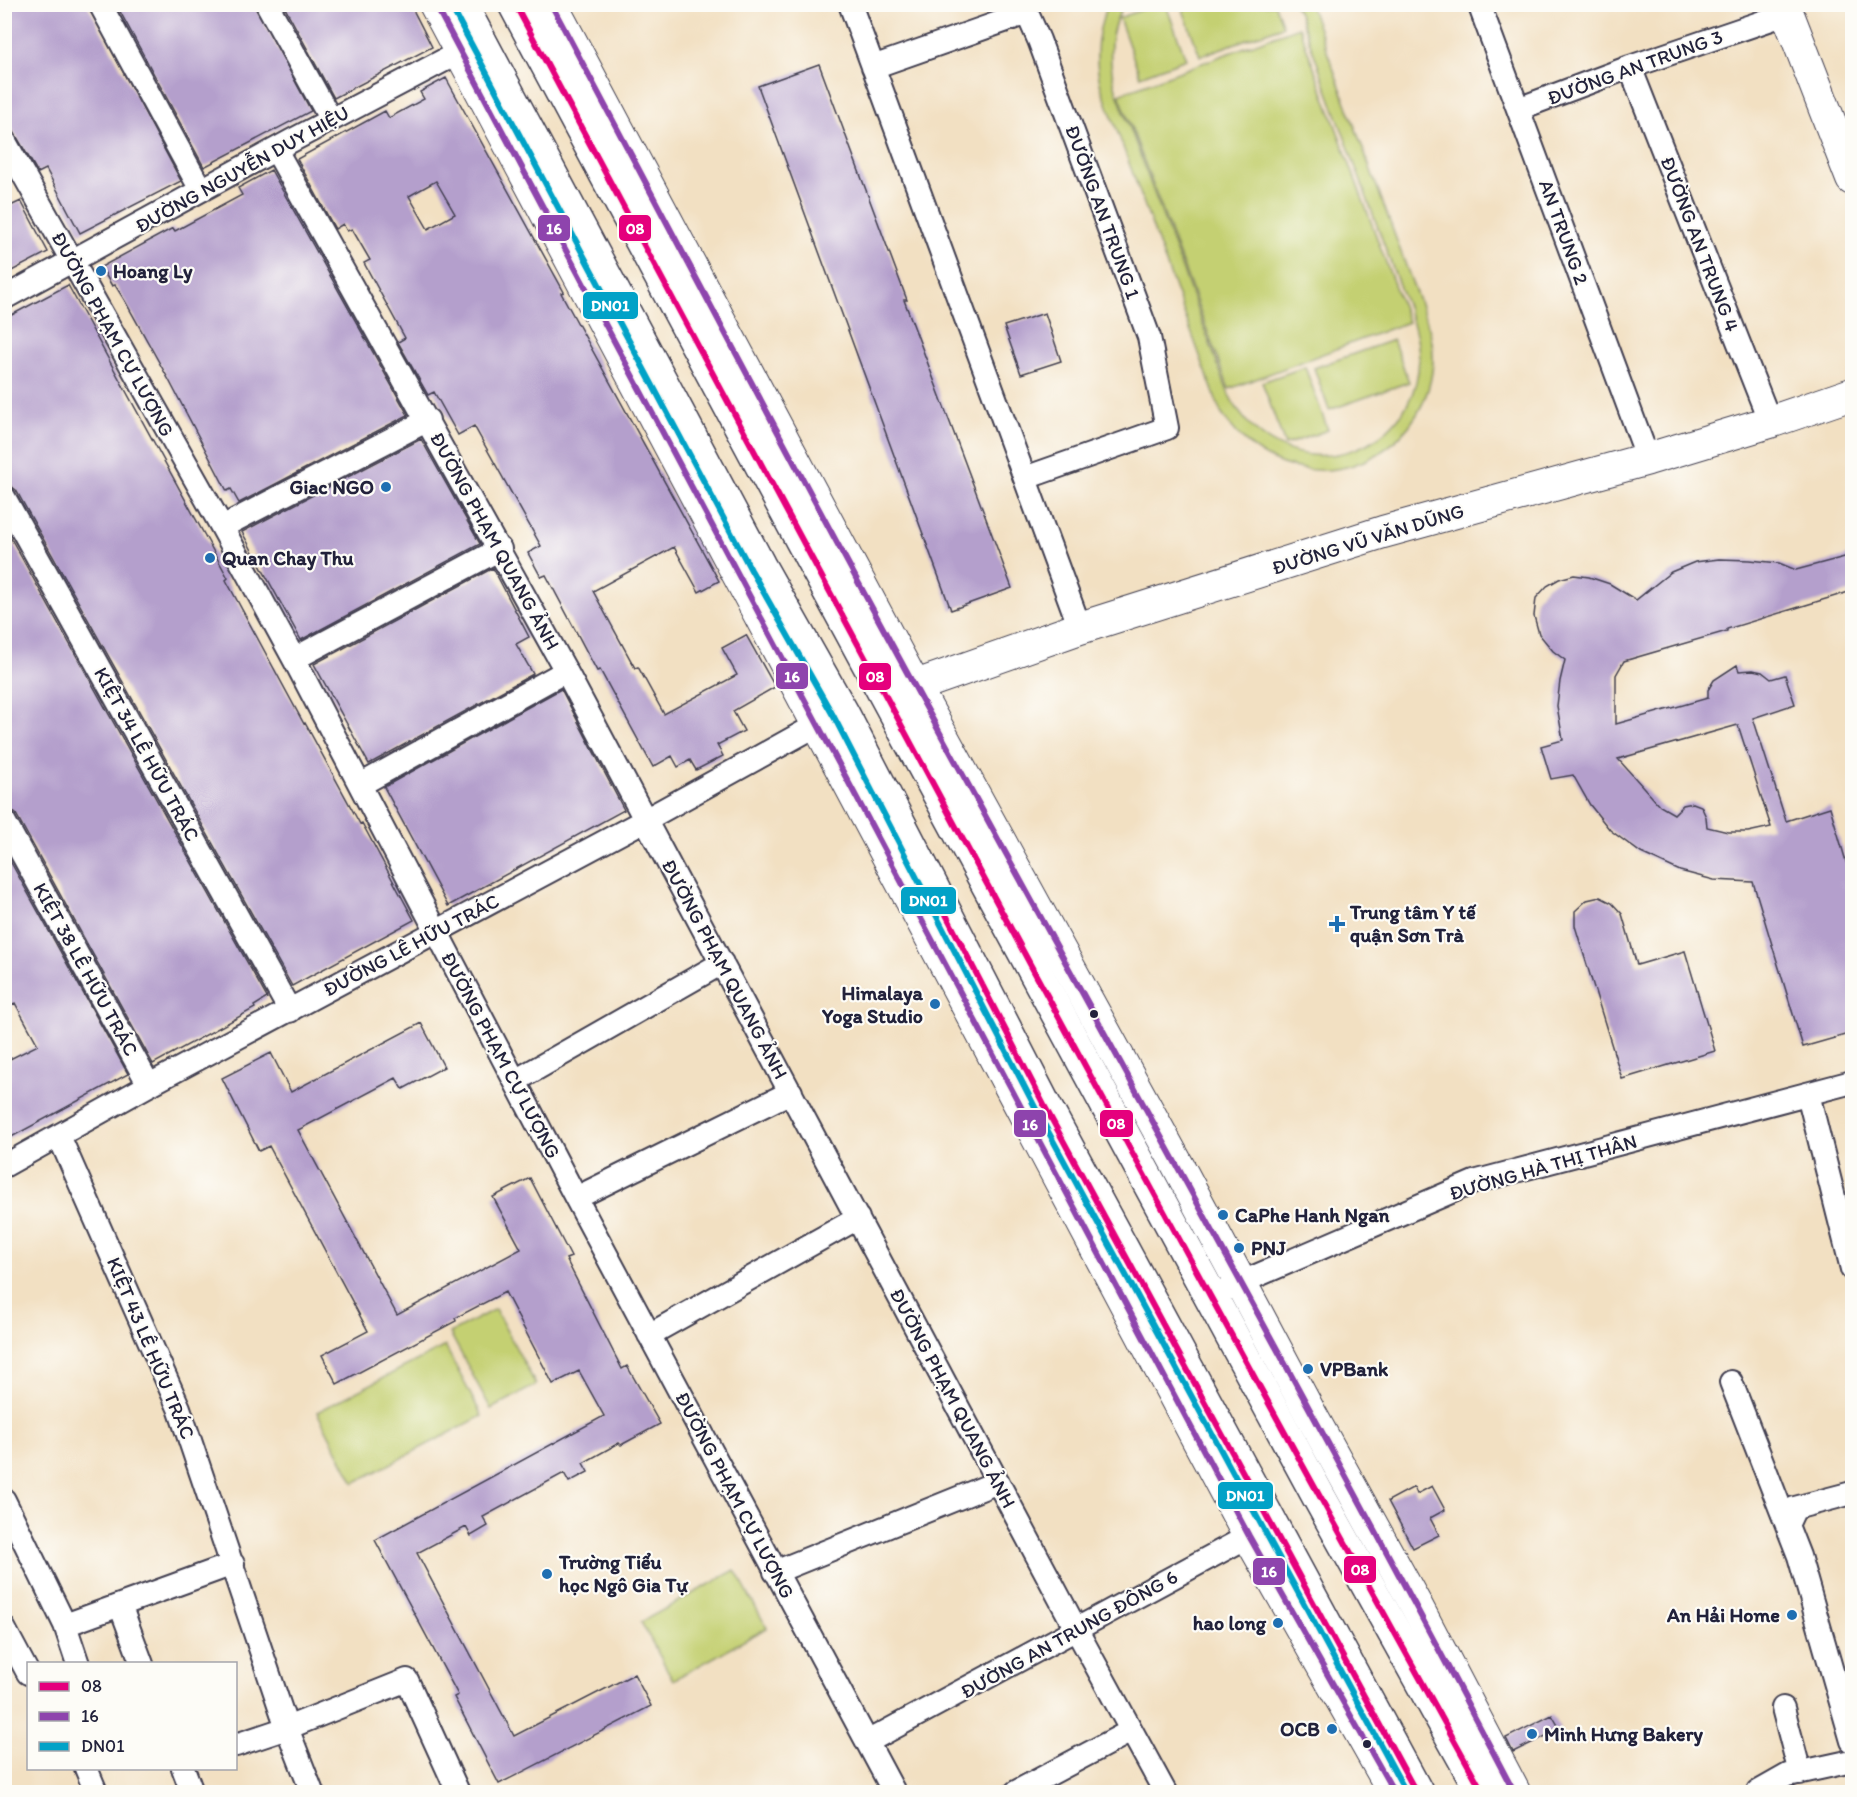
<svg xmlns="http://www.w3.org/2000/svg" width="1857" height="1797" font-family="Itim,sans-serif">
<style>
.green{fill:#c4d072;stroke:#737956;stroke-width:1.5}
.building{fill:#b49fcc;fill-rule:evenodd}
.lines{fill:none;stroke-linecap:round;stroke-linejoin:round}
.street-casing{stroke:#413e4f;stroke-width:26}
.secondary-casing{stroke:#413e4f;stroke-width:34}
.highway-casing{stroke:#413e4f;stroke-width:36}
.street{stroke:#fff;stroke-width:22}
.secondary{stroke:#fff;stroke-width:32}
.highway{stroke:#fff;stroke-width:33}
.bus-1-casing{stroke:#fdfcf7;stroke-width:10}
.bus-2-casing{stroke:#fdfcf7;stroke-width:10}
.bus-3-casing{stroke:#fdfcf7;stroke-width:10}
.bus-1{stroke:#e5007d;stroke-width:6}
.bus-2{stroke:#8e44ad;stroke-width:6}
.bus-3{stroke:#02a2c7;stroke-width:6}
.poi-dot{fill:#1f6fb2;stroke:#fdfcf7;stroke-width:2}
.bus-dot{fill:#22223b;stroke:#fdfcf7;stroke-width:2}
.labels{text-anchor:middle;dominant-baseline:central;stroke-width:4.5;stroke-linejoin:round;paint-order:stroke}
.street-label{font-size:20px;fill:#22223b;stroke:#fdfcf7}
.poi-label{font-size:20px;font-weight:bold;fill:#22223b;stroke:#fdfcf7;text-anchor:start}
.line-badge{stroke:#fdfcf7;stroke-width:2}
.badge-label{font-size:16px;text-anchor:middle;font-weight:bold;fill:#fff}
</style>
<rect width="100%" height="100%" fill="#fdfcf7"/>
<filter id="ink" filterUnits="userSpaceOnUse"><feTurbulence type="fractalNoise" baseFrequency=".0167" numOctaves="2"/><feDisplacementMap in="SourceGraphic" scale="12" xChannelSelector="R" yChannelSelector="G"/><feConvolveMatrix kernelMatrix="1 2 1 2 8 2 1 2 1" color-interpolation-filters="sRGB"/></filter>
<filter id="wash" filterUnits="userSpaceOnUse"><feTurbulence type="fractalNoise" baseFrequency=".008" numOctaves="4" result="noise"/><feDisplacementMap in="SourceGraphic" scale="24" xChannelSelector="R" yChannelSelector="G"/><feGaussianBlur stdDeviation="1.35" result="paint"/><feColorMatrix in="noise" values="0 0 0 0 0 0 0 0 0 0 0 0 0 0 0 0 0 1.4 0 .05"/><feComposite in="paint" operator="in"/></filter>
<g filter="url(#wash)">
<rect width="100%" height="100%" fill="#f2e0c2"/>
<!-- green -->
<path class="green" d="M1108,5H1124C1107,32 1108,63 1117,93L1229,395C1288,510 1448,446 1414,326L1299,13L1294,5H1310L1430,331C1449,412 1375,487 1293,467C1262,460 1239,439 1221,413L1101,87C1094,59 1096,31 1108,5Z
M1155,5H1166L1186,59L1140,76L1119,18Z
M1198,5H1275L1283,26L1200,56L1183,10Z
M1299,27L1408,322L1229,389L1119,94Z
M1393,340L1409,382L1329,410L1314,368Z
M1305,367L1328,430L1285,445L1262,382Z
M495,1309L536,1385L491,1409L450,1333Z
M445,1346L482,1416L354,1483L317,1412Z
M735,1570L767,1628L673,1680L641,1622Z"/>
<g id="blocks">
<!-- building -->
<path class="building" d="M4,4H87L181,181L80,233L46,169L38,173L4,115Z
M116,4H254L311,111L204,167Z
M283,4H410L432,47L334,98Z
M819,64L907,300H904L1012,588L951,610L758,86Z
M446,78L564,292L561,293L719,581L699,592L674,547L593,591L635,668L638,667L664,714L737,675L722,648L746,635L775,687L733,711L744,731L717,745L723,756L696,770L690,760L678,767L672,756L653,767L600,670L597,671L546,575L541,577L528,553L541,546L474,426L458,435L434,392L428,395L398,342L405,338L364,263L370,260L352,229L347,231L343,224L335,229L297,159L385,111L389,118L424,99L420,92ZM436,181L455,214L428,229L409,196Z
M271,170L408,415L239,503L231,489L227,491L170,382L125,301L115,285L112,286L101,267L173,228L175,231L242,195L238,188Z
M21,201L48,252L4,275V209Z
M68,285L228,578L226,580L304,724L305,723L360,824L362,823L414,920L292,986L16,490L11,486L4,484V319Z
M1045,313L1061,361L1021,374L1004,326Z
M421,439L480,544L301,640L242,532Z
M4,526L267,998L254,1006L255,1008L153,1064L16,814L11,810L4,808Z
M1852,555V591L1727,629V631L1624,661L1616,675V724L1708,698V690L1714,680L1737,665L1739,671L1753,670L1762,672L1771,679L1785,675L1795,704L1753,718L1786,821L1830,807L1852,882V1033L1803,1047L1753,882L1714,880L1680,871L1641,853L1610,830L1590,805L1573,775L1551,779L1541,746L1563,740L1557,706L1560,681L1565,660L1553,651L1539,634L1534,616L1536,598L1547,586L1559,579L1574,575L1589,577L1610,584L1636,600L1671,572L1695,562L1719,559L1750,560L1779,563L1796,570ZM1738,725L1771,827L1748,832H1728L1707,827L1706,817L1701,806L1693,803L1683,805L1674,814L1660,806L1618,759Z
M493,568L529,637L516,644L533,674L369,764L314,664Z
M561,689L624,810L448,906L384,787Z
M4,850L128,1074L4,1141V1062L38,1045L15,1003L4,1009Z
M1600,897L1612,903L1622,914L1637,965L1685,951L1715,1051L1622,1079L1575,926V911L1587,900Z
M421,1023L444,1067L403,1089L396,1078L298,1130L397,1315L521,1249L493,1197L530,1178L571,1257L566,1259L622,1369L627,1366L660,1424L621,1445L619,1443L583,1463L588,1472L569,1482L564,1473L483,1517L488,1526L471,1536L466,1527L417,1553L514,1736L634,1674L651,1706L499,1784L454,1697L458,1695L375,1540L604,1416L579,1371L553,1384L505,1292L455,1318L456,1321L337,1384L322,1355L368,1331L269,1146L259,1151L222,1078L271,1053L291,1092Z
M1432,1486L1445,1510L1430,1518L1439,1535L1413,1548L1388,1501L1414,1487L1417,1494Z
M1552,1715L1560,1729L1513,1752L1506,1738Z"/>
</g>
</g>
<g filter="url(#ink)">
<use href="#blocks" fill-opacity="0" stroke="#413e4f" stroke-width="1.5"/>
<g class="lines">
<defs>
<path id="street" d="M100,4L201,190
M267,4L331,120
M850,4L1080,628
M1479,4L1648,459
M873,67L1027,13L1039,40L1149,337L1167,428L1025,478
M1630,67L1770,422
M1518,109L1630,67L1786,14
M4,140L222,527L294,659L576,1198L894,1792
M276,150L566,671L1076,1629L1165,1792
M4,298L291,141L473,45
M4,497L290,1011
M222,527L428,420
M294,659L500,549
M360,785L566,671
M4,821L149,1085
M515,1081L722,963
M1808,1094L1852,1269
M59,1136L179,1408L287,1728L312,1792
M4,1166L149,1085L645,820L817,725
M576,1198L791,1092
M1226,1289L1474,1182L1852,1082
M649,1335L858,1218
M1731,1382L1799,1556L1852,1741
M4,1500L65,1625L78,1664
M1788,1523L1795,1508L1852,1493
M775,1572L998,1482
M120,1605L142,1664
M65,1625L233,1564
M4,1628L28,1673
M1783,1708L1800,1773
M867,1742L1262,1529
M236,1745L287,1728L407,1680L458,1792
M86,1768L96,1792
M183,1768L192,1792
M1016,1792L1131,1731
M1758,1792L1788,1775L1852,1761"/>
<path id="secondary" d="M435,4L1249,1536L1394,1792
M551,4L914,685L1176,1162L1310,1413L1417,1607L1514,1792
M1784,4L1852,179
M896,693L1080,628L1383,532L1648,459L1770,422L1852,394"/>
<path id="highway" d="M460,4L759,566L842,713L1044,1105L1416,1792
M515,4L803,542L1319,1497L1483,1792"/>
</defs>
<!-- street casing -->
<use href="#street" class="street-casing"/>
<!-- secondary casing -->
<use href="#secondary" class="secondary-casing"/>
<!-- highway casing -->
<use href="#highway" class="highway-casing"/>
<!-- street -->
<use href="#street" class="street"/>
<!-- secondary -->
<use href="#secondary" class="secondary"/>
<!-- highway -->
<use href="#highway" class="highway"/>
<defs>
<path id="bus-1" d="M515,4C835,602 1154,1200 1483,1792
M938,899L1044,1105L1416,1792"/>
<path id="bus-2" d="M435,4L1249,1536L1394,1792
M551,4C673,233 792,462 916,689C1116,1056 1320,1422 1514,1792"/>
<path id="bus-3" d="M452,8L751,570L834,717L1036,1109L1406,1792"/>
</defs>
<!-- bus-1 casing -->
<use href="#bus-1" class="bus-1-casing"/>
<!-- bus-2 casing -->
<use href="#bus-2" class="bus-2-casing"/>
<!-- bus-3 casing -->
<use href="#bus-3" class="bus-3-casing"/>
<!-- bus-1 -->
<use href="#bus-1" class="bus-1"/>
<!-- bus-2 -->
<use href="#bus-2" class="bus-2"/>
<!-- bus-3 -->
<use href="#bus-3" class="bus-3"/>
</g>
</g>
<!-- markers -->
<g class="poi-dot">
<circle cx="101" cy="271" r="6"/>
<circle cx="386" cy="487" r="6"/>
<circle cx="210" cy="558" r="6"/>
<path d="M1334 915h6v6h6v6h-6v6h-6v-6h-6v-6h6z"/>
<circle cx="935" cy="1004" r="6"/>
<circle cx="1223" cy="1215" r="6"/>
<circle cx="1239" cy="1248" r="6"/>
<circle cx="1308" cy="1369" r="6"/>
<circle cx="547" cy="1574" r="6"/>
<circle cx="1792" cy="1615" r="6"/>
<circle cx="1278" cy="1623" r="6"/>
<circle cx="1332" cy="1729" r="6"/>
<circle cx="1532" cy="1734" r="6"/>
</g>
<g class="bus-dot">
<circle cx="1094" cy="1014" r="5"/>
<circle cx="1367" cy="1744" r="5"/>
</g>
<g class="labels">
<!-- street labels -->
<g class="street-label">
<text transform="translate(1635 67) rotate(-20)">ĐƯỜNG AN TRUNG 3</text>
<text transform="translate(242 169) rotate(-29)">ĐƯỜNG NGUYỄN DUY HIỆU</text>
<text transform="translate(1103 212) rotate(70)">ĐƯỜNG AN TRUNG 1</text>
<text transform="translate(1564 232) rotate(70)">AN TRUNG 2</text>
<text transform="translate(1700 244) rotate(69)">ĐƯỜNG AN TRUNG 4</text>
<text transform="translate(113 334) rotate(61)">ĐƯỜNG PHẠM CỰ LƯỢNG</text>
<text transform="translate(1368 539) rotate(-17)">ĐƯỜNG VŨ VĂN DŨNG</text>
<text transform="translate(495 541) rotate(61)">ĐƯỜNG PHẠM QUANG ẢNH</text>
<text transform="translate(147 754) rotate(61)">KIỆT 34 LÊ HỮU TRÁC</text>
<text transform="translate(411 945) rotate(-28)">ĐƯỜNG LÊ HỮU TRÁC</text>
<text transform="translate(86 969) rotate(61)">KIỆT 38 LÊ HỮU TRÁC</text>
<text transform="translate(725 969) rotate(62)">ĐƯỜNG PHẠM QUANG ẢNH</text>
<text transform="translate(501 1055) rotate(62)">ĐƯỜNG PHẠM CỰ LƯỢNG</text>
<text transform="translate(1543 1167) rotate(-16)">ĐƯỜNG HÀ THỊ THÂN</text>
<text transform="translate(151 1348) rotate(67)">KIỆT 43 LÊ HỮU TRÁC</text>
<text transform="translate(953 1398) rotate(62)">ĐƯỜNG PHẠM QUANG ẢNH</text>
<text transform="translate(735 1495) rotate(62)">ĐƯỜNG PHẠM CỰ LƯỢNG</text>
<text transform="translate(1069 1634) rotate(-29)">ĐƯỜNG AN TRUNG ĐÔNG 6</text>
</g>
<!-- poi labels -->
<g class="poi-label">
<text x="113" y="271">Hoang Ly</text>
<text x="374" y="487" text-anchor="end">Giac NGO</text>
<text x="222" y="558">Quan Chay Thu</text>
<text x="1350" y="912">Trung tâm Y tế<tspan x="1350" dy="23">quận Sơn Trà</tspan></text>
<text x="923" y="993" text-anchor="end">Himalaya<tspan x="923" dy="23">Yoga Studio</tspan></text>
<text x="1235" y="1215">CaPhe Hanh Ngan</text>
<text x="1251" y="1248">PNJ</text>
<text x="1320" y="1369">VPBank</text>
<text x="559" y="1562">Trường Tiểu<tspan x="559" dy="23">học Ngô Gia Tự</tspan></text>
<text x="1780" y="1615" text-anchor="end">An Hải Home</text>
<text x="1266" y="1623" text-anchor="end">hao long</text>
<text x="1320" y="1729" text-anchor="end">OCB</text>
<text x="1544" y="1734">Minh Hưng Bakery</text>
</g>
</g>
<g class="line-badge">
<rect x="537" y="214" width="34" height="28" rx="6" fill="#8e44ad"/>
<rect x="618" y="214" width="34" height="28" rx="6" fill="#e5007d"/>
<rect x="582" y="291" width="57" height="29" rx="6" fill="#02a2c7"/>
<rect x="775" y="662" width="34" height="28" rx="6" fill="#8e44ad"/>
<rect x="858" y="662" width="34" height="29" rx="6" fill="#e5007d"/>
<rect x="900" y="886" width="57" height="29" rx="6" fill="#02a2c7"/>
<rect x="1099" y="1109" width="35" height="29" rx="6" fill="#e5007d"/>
<rect x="1013" y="1109" width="34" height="29" rx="6" fill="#8e44ad"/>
<rect x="1217" y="1481" width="57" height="29" rx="6" fill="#02a2c7"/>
<rect x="1343" y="1555" width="34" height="29" rx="6" fill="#e5007d"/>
<rect x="1252" y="1557" width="34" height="29" rx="6" fill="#8e44ad"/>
</g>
<g class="badge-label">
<text x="554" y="234">16</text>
<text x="635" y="234">08</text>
<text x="610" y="311">DN01</text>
<text x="792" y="682">16</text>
<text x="875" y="682">08</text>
<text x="928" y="906">DN01</text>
<text x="1116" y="1129">08</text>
<text x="1030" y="1130">16</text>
<text x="1245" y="1501">DN01</text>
<text x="1360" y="1575">08</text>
<text x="1269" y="1577">16</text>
</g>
<!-- margin -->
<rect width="1857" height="1797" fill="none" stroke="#fdfcf7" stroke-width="24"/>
<!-- legend -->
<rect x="27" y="1662" width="210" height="108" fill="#fdfcf7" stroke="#a5a5ac" stroke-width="1.5"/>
<rect x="39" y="1682" width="30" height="9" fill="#e5007d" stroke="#a5a5ac" stroke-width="1.5"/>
<text x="81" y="1692" font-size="18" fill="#22223b">08</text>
<rect x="39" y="1712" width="30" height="9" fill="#8e44ad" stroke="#a5a5ac" stroke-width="1.5"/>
<text x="81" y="1722" font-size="18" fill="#22223b">16</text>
<rect x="39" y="1742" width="30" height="9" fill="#02a2c7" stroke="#a5a5ac" stroke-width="1.5"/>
<text x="81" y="1752" font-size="18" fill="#22223b">DN01</text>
</svg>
